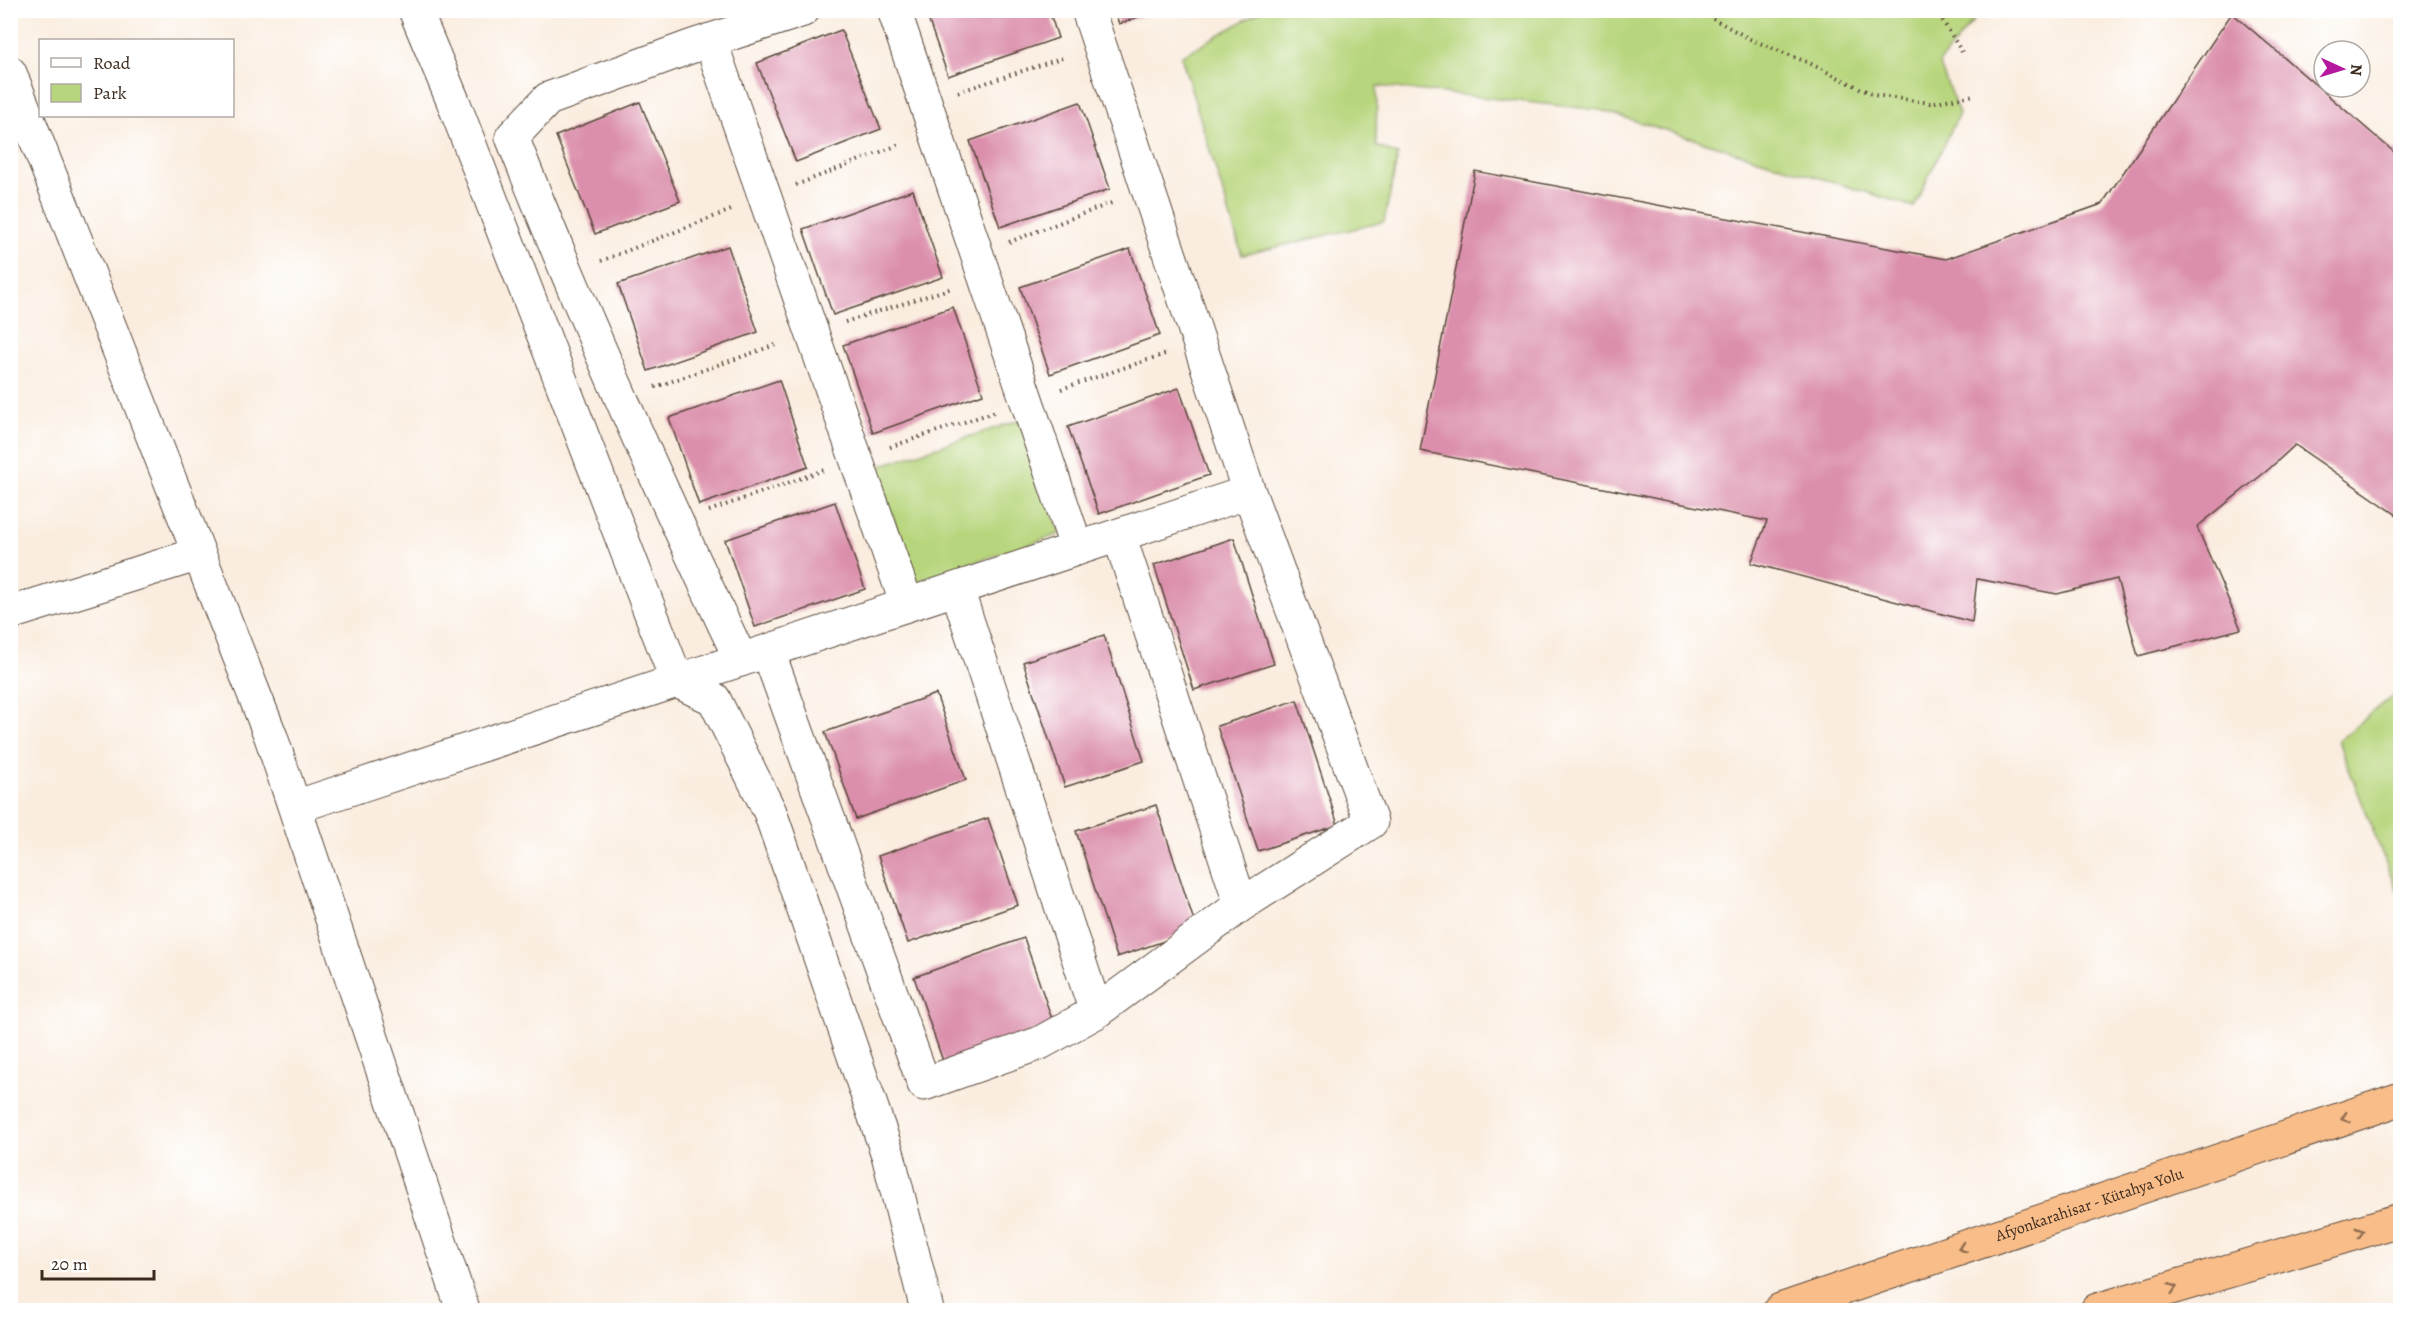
<svg xmlns="http://www.w3.org/2000/svg" width="2411" height="1321" font-family="Alegreya,serif">
<style>
.green{fill:#b7d57c;stroke:#79804d;stroke-width:1.5}
.building{fill:#db8fac}
.lines{fill:none;stroke-linecap:round;stroke-linejoin:round}
.minor-casing{stroke:#58473b;stroke-width:35}
.highway-casing{stroke:#58473b;stroke-width:35}
.path{stroke:#58473b;stroke-width:4;stroke-dasharray:1.5 4.5;stroke-linecap:butt}
.minor{stroke:#fff;stroke-width:33}
.highway{stroke:#f8bd89;stroke-width:33}
.oneway{stroke:#906c4e}
.labels{text-anchor:middle;dominant-baseline:central;stroke-width:6;stroke-linejoin:round;paint-order:stroke}
.street-label{font-size:16px;fill:#3b2a1e;stroke:#fff}
</style>
<rect width="100%" height="100%" fill="#fff"/>
<filter id="ink" filterUnits="userSpaceOnUse"><feTurbulence type="fractalNoise" baseFrequency=".0167" numOctaves="2"/><feDisplacementMap in="SourceGraphic" scale="12" xChannelSelector="R" yChannelSelector="G"/><feConvolveMatrix kernelMatrix="1 2 1 2 8 2 1 2 1" color-interpolation-filters="sRGB"/></filter>
<filter id="wash" filterUnits="userSpaceOnUse"><feTurbulence type="fractalNoise" baseFrequency=".008" numOctaves="4" result="noise"/><feDisplacementMap in="SourceGraphic" scale="24" xChannelSelector="R" yChannelSelector="G"/><feGaussianBlur stdDeviation="1.35" result="paint"/><feColorMatrix in="noise" values="0 0 0 0 0 0 0 0 0 0 0 0 0 0 0 0 0 1.4 0 .05"/><feComposite in="paint" operator="in"/></filter>
<g filter="url(#wash)">
<rect width="100%" height="100%" fill="#faeddf"/>
<!-- green -->
<path class="green" d="M1261,11V10L1981,11L1939,63L1959,114L1914,207L1600,110L1377,86L1376,146L1398,155L1384,222L1242,255L1181,56Z
M1023,419L1060,534L915,582L876,467Z
M2400,690V895L2396,889L2338,741Z"/>
<g id="blocks">
<!-- building -->
<path class="building" d="M925,10H1049L1058,38L948,76Z
M1114,10H1155V11L1119,24Z
M2232,13L2394,152L2400,144V517L2295,445L2269,469L2197,527L2241,629L2138,656L2117,579L2057,594L1977,579L1972,622L1751,563L1767,521L1420,451L1475,171L1946,259L2102,204Z
M841,30L881,129L796,162L757,63Z
M640,102L680,201L595,234L556,136Z
M1080,102L1110,189L1000,227L970,141Z
M913,190L943,277L833,315L803,229Z
M728,246L758,332L648,371L618,284Z
M1130,249L1160,335L1050,374L1020,287Z
M953,307L983,394L873,433L843,345Z
M779,380L808,467L699,505L669,418Z
M1179,388L1209,475L1099,514L1068,427Z
M835,502L865,589L755,627L725,540Z
M1234,538L1274,664L1194,690L1154,565Z
M1104,635L1144,761L1065,787L1023,662Z
M936,694L966,780L856,819L825,732Z
M1297,700L1338,825L1258,851L1217,726Z
M1156,805L1197,930L1117,957L1076,831Z
M988,818L1018,905L908,943L878,856Z
M1024,938L1054,1025L944,1064L914,977Z"/>
</g>
</g>
<g filter="url(#ink)">
<use href="#blocks" fill-opacity="0" stroke="#58473b" stroke-width="1.5"/>
<g class="lines">
<defs>
<path id="minor" d="M415,10L453,101L677,681L714,699L770,812L888,1155L927,1310
M894,10L1077,549
M710,40L907,605
M10,73L271,737L463,1310
M1119,535L1241,905
M957,589L1096,1012
M10,613L199,554
M768,651L924,1084L1040,1043L1096,1012L1241,905L1371,822L1249,492L1088,10
M741,660C659,487 582,315 512,137L548,99L690,47L803,10
M295,807L1249,492"/>
<g id="highway">
<path id="s1" d="M1780,1310L2400,1099"/>
<path d="M2097,1310L2400,1220"/>
</g>
</defs>
<!-- minor casing -->
<use href="#minor" class="minor-casing"/>
<!-- highway casing -->
<use href="#highway" class="highway-casing"/>
<!-- path -->
<path class="path" d="M1697,10L1750,39L1809,63L1874,95L1930,103L1975,95
M1936,10L1962,52
M958,92L1065,57
M796,185L901,144
M1009,242L1114,202
M601,261L731,210
M845,322L952,288
M655,387L778,344
M1061,389L1165,354
M890,447L994,412
M709,511L824,470"/>
<!-- minor -->
<use href="#minor" class="minor"/>
<!-- highway -->
<use href="#highway" class="highway"/>
</g>
<!-- one-way arrows -->
<defs><path id="oneway-chevron" d="M-2-3.5L2.5 0L-2 3.5" fill="none" stroke-width="1.6" stroke-linecap="round" stroke-linejoin="round" transform="scale(1.5)"/></defs>
<g class="oneway">
<use href="#oneway-chevron" transform="translate(2345 1118) rotate(162)"/>
<use href="#oneway-chevron" transform="translate(2360 1232) rotate(-17)"/>
<use href="#oneway-chevron" transform="translate(1962 1248) rotate(161)"/>
<use href="#oneway-chevron" transform="translate(2173 1288) rotate(-17)"/>
</g>
</g>
<g class="labels">
<!-- street labels -->
<g class="street-label">
<text stroke="none"><textPath href="#s1" startOffset="327">Afyonkarahisar - Kütahya Yolu</textPath></text>
</g>
</g>
<!-- margin -->
<rect width="2411" height="1321" fill="none" stroke="#fff" stroke-width="36"/>
<!-- legend -->
<rect x="39" y="39" width="195" height="78" fill="#ffffff" stroke="#b1aaa5" stroke-width="1.5"/>
<rect x="51" y="58" width="30" height="9" fill="#ffffff" stroke="#b1aaa5" stroke-width="1.5"/>
<text x="93" y="69" font-size="18" fill="#3b2a1e">Road</text>
<rect x="51" y="84" width="30" height="18" fill="#b7d57c" stroke="#b1aaa5" stroke-width="1.5"/>
<text x="93" y="99" font-size="18" fill="#3b2a1e">Park</text>
<!-- north arrow -->
<g transform="translate(2342 69) rotate(94)"><circle r="28" fill="#ffffff" stroke="#b1aaa5" stroke-width="1.5"/>
<path d="M0-4.5L10 22L0 15L-10 22Z" fill="#b5179e"/>
<text y="-9" font-size="16" font-weight="bold" text-anchor="middle" fill="#3b2a1e">N</text>
</g>
<!-- scale -->
<path d="M42 1270v9h112v-9" fill="none" stroke="#3b2a1e" stroke-width="3"/>
<text x="51" y="1270" font-size="18" fill="#3b2a1e" stroke="#ffffff" stroke-width="4.5" paint-order="stroke">20 m</text>
</svg>
